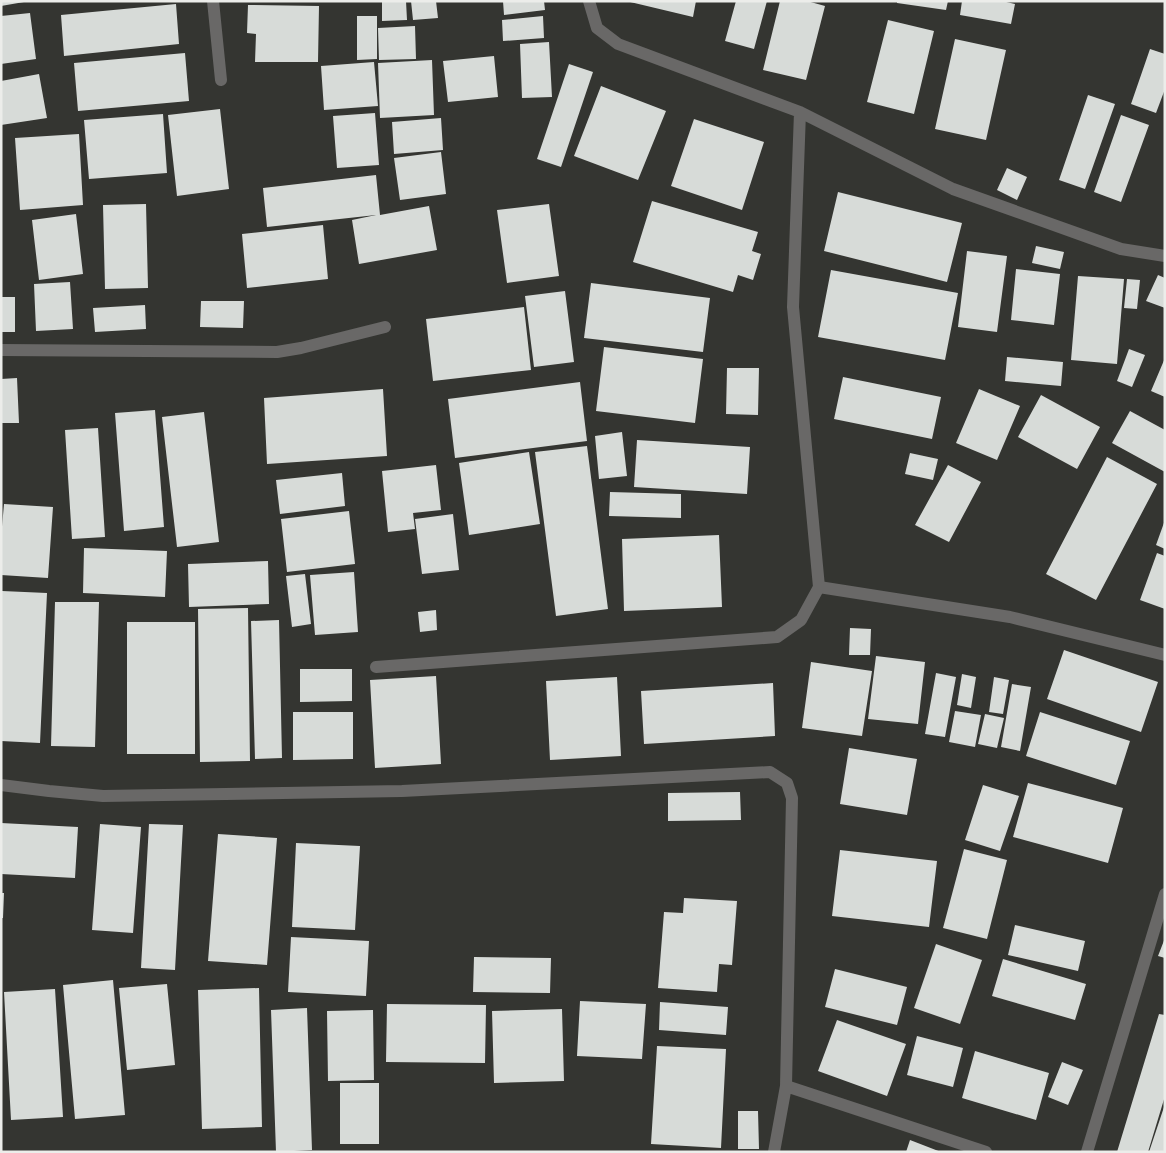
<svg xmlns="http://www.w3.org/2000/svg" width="1166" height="1153" font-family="Poppins,sans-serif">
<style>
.building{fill:#d7dbd8}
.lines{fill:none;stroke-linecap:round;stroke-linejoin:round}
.minor{stroke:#696867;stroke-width:12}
</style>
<rect width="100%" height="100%" fill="#343531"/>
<!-- building -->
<path class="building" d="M1,1H24V2L1,6Z
M382,1H406L407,20L382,21Z
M411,1H436L438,18L413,20Z
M503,1H544L545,10L504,15Z
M626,1H696L693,17Z
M736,1H767L754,49L725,41Z
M780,1H807L825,6L806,80L763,70Z
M897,1H948L946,10L897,3Z
M962,1H1002L1015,4L1011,24L960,15Z
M176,4L179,44L64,56L61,15Z
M248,5L319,6L318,62H255L256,34L247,33Z
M30,13L36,59L1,64V16Z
M357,16H377V59L357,60Z
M543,16L544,38L503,41L502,20Z
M888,20L934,31L914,114L867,102Z
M415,26L416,59L379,60L378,28Z
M955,39L1006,50L986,140L935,129Z
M549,42L552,97L522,98L520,44Z
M1150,49L1165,54V89L1156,113L1131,104Z
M185,53L189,101L78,111L74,63Z
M494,56L498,97L448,102L443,61Z
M432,60L434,115L380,118L378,63Z
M374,62L378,106L324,110L321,66Z
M569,64L593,72L561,167L537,159Z
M39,74L47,118L1,125V81Z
M601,86L666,111L638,180L574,156Z
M1088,95L1115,104L1085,189L1059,180Z
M220,109L229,189L177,196L168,115Z
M375,113L379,165L337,168L333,116Z
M163,114L167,173L89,179L84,120Z
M1121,115L1149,125L1121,202L1094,192Z
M441,118L443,150L394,154L392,122Z
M694,119L764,142L742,210L671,186Z
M79,134L83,205L20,210L15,138Z
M441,152L446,194L400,200L394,158Z
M1007,168L1027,177L1017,200L997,190Z
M376,175L380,215L429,206L437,250L359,264L352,220L376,215L267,227L263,188Z
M838,192L962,223L947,282L824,251Z
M652,201L758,232L752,251L761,254L753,280L738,275L733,292L633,262Z
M146,204L148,288L105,289L103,205Z
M549,204L559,276L507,283L497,210Z
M76,214L83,274L39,280L32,220Z
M323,225L328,279L247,288L242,234Z
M1036,246L1064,252L1060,269L1032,263Z
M967,251L1007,256L997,332L958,327Z
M1016,269L1060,274L1054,325L1011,320Z
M831,270L958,293L945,360L818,337Z
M1158,275L1165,278V308L1146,301Z
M1078,276L1124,279L1117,364L1071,360Z
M1127,279L1140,280L1137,309L1124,308Z
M70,282L73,329L36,331L34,284Z
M591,283L710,298L703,352L584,338Z
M565,291L574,362L534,367L525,296Z
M1,297H15V332H1Z
M201,301H244L243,328L200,327Z
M145,305L146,329L95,332L93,308Z
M524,307L531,370L433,381L426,319Z
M604,347L703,359L695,423L596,411Z
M1129,349L1145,355L1132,387L1117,381Z
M1007,357L1063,362L1061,386L1005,381Z
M1165,358V397L1151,391Z
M727,368H759L758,415L726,414Z
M843,377L941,397L932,439L834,419Z
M17,378L19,423H1V379Z
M580,382L587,441L455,458L448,399Z
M383,389L387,456L267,464L264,398Z
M979,389L1020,406L997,460L956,443Z
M1041,395L1100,427L1077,469L1018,437Z
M155,410L164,527L124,531L115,413Z
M1130,411L1165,430V472L1112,443Z
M204,412L219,542L177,547L162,417Z
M98,428L105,537L72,539L65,430Z
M622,432L627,476L599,479L595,436Z
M637,440L750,447L747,494L634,487Z
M587,446L608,609L556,616L535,452Z
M529,452L540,524L469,535L459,463Z
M910,453L938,459L933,480L905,474Z
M1107,457L1157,484L1096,600L1046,574Z
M436,465L441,510L413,513L415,529L388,532L382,471Z
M948,465L981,482L949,542L915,525Z
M342,473L345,506L280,514L276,480Z
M610,492L681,494V518L609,516Z
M4,504L53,507L48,578L1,575V538Z
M349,511L355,564L287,572L281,519Z
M453,514L459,570L422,574L415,519Z
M1165,520V549L1156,545Z
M719,535L722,607L624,611L622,539Z
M84,548L167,551L165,597L83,593Z
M1157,553L1165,556V609L1140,600Z
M268,561L269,604L189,607L188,564Z
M354,572L358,632L315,635L310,575Z
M305,574L311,624L292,627L286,576Z
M2,591L47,593L40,743L1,741Z
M55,602H99L95,747L51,746Z
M248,608L250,761L200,762L198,609Z
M436,610L437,630L420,632L418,612Z
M279,620L282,758L255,759L251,621Z
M127,622H195V754H127Z
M850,628L871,629L870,655H849Z
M1064,650L1158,682L1141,732L1047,699Z
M876,656L925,662L918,724L868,719Z
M811,662L872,671L862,736L802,728Z
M300,669H352V701L300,702Z
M936,673L956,677L945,737L925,734Z
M962,674L976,677L971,708L957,705Z
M436,676L441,764L375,768L370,680Z
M617,677L621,756L550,760L546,681Z
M994,677L1009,680L1003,714L989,712Z
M773,683L775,736L644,744L641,691Z
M1012,684L1031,687L1020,751L1001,747Z
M955,711L981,715L975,747L949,742Z
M293,712H353V759L293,760Z
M1040,712L1130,741L1116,785L1026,756Z
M985,714L1004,718L997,748L978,744Z
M849,748L917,759L907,815L840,804Z
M1028,783L1123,808L1108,863L1013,837Z
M983,785L1019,796L1000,851L965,840Z
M740,792L741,820L668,821V793Z
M1,823L78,827L75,878L1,874Z
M100,824L141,827L133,933L92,930Z
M149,824L183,825L175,970L141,968Z
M218,834L277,838L267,965L208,961Z
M296,843L360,846L355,930L292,927Z
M964,849L1007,860L987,939L943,928Z
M840,850L937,861L929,927L832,916Z
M1,893H4L3,918H1Z
M684,898L737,901L732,965L719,964L717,992L658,988L664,912L683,913Z
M1015,925L1085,941L1078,971L1008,955Z
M291,937L369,941L366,996L288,992Z
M1165,938V958L1158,956Z
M936,944L982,960L960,1024L914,1008Z
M474,957L551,958L550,993L473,992Z
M1003,959L1086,984L1075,1020L992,996Z
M835,969L907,987L897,1025L825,1007Z
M113,980L125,1115L75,1119L63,985Z
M167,984L175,1065L127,1070L119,988Z
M259,988L262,1127L202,1129L198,990Z
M55,989L63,1117L11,1120L4,992Z
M580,1001L646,1004L642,1059L577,1056Z
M660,1002L728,1007L726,1035L659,1030Z
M387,1004L486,1005L485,1063L386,1062Z
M307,1008L312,1150L276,1152L271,1010Z
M562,1009L564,1081L494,1083L492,1011Z
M373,1010L374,1080L328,1081L327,1011Z
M1159,1014L1165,1015V1096L1148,1152H1117Z
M837,1020L906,1044L887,1096L818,1071Z
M917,1036L963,1048L953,1087L907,1075Z
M657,1046L726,1049L721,1148L651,1144Z
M975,1051L1049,1073L1036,1120L962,1098Z
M1062,1062L1083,1070L1068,1105L1048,1097Z
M340,1083H379V1144H340Z
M1164,1107L1165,1152H1149Z
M738,1111H758L759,1149H738Z
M910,1140L941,1152H906Z"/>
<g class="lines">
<!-- minor -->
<path class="minor" d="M213,1L221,80
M589,1L597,28L618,44L800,112L953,189L1121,249L1165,256
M1,350L277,352L301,348L385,327
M819,587L1010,617L1165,655
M376,667L777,637L801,620L819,587L793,307L800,112
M1,785L49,791L103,796L402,791L770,772L787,783L792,798L786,1086L774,1152
M786,1086L986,1152
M1087,1152L1165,894"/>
</g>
<!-- border -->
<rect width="1166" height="1153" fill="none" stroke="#ecedea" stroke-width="5"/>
</svg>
